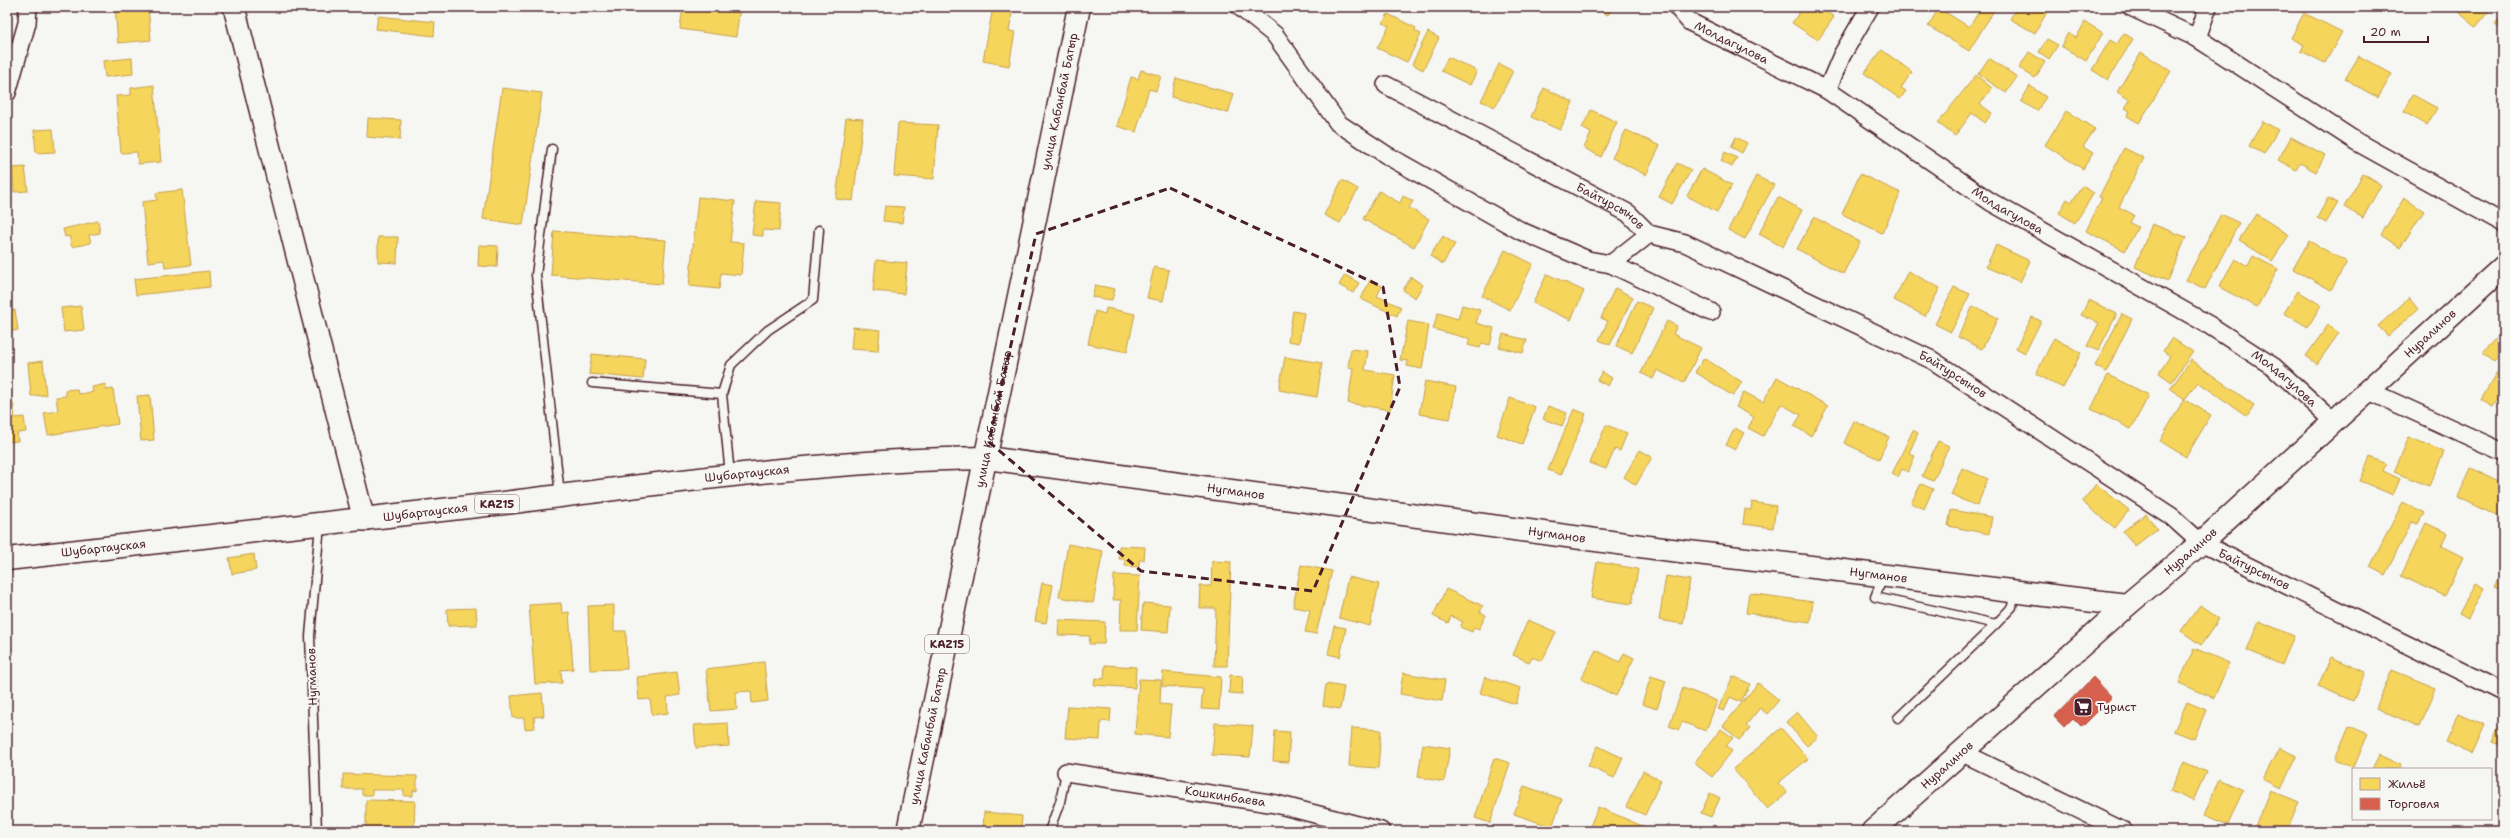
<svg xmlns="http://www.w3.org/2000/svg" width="2510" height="838" font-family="'Shantell Sans',sans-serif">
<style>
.homes{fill:#f6d55c;stroke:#c29e4d}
.shops{fill:#d6604d;stroke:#ac4c43}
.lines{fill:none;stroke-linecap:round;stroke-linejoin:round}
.service-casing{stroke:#4a1f2b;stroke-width:11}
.minor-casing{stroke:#4a1f2b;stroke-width:20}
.tertiary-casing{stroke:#4a1f2b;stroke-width:24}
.secondary-casing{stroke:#4a1f2b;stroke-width:25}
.primary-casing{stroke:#4a1f2b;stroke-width:25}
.service{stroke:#f6f6f2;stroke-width:8}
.minor{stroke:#f6f6f2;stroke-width:17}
.tertiary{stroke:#f6f6f2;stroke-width:21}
.secondary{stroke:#f6f6f2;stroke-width:22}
.primary{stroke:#f6f6f2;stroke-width:22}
.marked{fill:none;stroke:#4a1f2b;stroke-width:3;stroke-dasharray:8 5;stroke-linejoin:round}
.labels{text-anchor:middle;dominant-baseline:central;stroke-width:4;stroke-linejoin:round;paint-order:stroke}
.shield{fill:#f6f6f2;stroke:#7e6067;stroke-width:1}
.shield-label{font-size:11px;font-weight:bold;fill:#4a1f2b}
.street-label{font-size:12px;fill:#4a1f2b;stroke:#f6f6f2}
.poi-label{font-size:12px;fill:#4a1f2b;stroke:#f6f6f2;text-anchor:start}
</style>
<rect width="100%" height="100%" fill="#f6f6f2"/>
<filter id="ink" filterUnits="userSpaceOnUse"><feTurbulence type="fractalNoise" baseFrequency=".025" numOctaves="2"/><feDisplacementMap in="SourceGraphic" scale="8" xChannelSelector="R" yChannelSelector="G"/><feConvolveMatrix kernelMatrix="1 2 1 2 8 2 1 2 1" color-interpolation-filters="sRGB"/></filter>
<g filter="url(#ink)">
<!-- homes -->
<path class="homes" d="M115,7H148L151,40L118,43Z
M683,7H740L736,37L680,29Z
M993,7H1013L1009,31L1015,32L1009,66L983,61Z
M1593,7H1612L1608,15Z
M1803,7H1819L1834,17L1818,40L1792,23Z
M1982,7H1996L1969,51L1928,26L1939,8L1969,27Z
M2017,7H2050L2035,33L2010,19Z
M2457,7H2492L2476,27L2455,9Z
M2304,13L2342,32L2325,63L2301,51L2304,45L2291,38Z
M1388,14L1416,28L1415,31L1421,34L1407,62L1377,48L1389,26L1383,23Z
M2503,14V31L2495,24Z
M378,16L435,22L434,36L376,29Z
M2085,22L2103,33L2086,61L2061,46L2068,33L2076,38Z
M1428,32L1439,38L1423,70L1412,64Z
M2124,33L2133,39L2108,80L2092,70L2110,40L2117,44Z
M2047,39L2058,45L2049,59L2039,52Z
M1882,50L1912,72L1901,88L1906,91L1900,99L1864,73Z
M2029,52L2045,62L2035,78L2019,68Z
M2141,52L2171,71L2139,123L2127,116L2130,111L2125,108L2130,100L2117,92Z
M2359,56L2392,74L2378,98L2345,79Z
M1448,57L1477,71L1470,85L1441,71Z
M132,58L133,74L105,77L103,61Z
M1989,58L2017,77L2006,93L1978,74Z
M1499,64L1513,71L1495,107L1481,101Z
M1141,70L1161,76L1156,91L1149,89L1136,132L1117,126L1131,77L1138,79Z
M1976,75L1992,88L1980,104L1992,113L1985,123L1972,113L1955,136L1938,123Z
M1176,78L1234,94L1228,113L1171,97Z
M154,85L161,162L138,164L137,152L121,153L116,96L131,95V88Z
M2030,86L2046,97L2037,111L2021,101Z
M502,88L542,93L523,225L483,219Z
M1544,88L1573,102L1560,130L1531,117Z
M2413,95L2437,108L2427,125L2404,112Z
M1591,110L1617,122L1601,157L1584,148L1591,133L1582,128Z
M2066,111L2095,129L2083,147L2093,153L2083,169L2045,145Z
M368,118L401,120L400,140L367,137Z
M846,118L863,119L853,201L836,199Z
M2263,121L2278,130L2264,154L2249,146Z
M898,123L938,125L934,179L894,176Z
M53,129L55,152L36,153L34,130Z
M1626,130L1660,146L1646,175L1612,158Z
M1736,137L1747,143L1742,153L1731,147Z
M2291,137L2325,155L2316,172L2300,163L2296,170L2278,160Z
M2124,148L2144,158L2119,207L2134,215L2130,223L2138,227L2125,251L2086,231L2102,198L2099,197Z
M1725,152L1737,158L1732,167L1721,161Z
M1677,163L1691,170L1672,204L1659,197Z
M25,167L28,191L14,192L12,168Z
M1702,169L1732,185L1717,212L1687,196Z
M1860,174L1901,193L1882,233L1842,214Z
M2363,174L2381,185L2363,218L2344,207Z
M1756,176L1774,185L1745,239L1728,230Z
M1342,180L1358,189L1340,223L1324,215Z
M2082,186L2094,193L2075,223L2059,213L2067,199L2072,202Z
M182,190L191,265L165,268L164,260L148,262L142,202L157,200L156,193Z
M1379,191L1400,203L1403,196L1413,201L1409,208L1429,219L1414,247L1363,219Z
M698,197L735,201L730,242L744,243L741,275L721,273L719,289L689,286Z
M1778,197L1802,210L1783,247L1759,234Z
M2328,198L2338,203L2326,223L2317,218Z
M2404,198L2424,211L2400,248L2381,235Z
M756,201L781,203L779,231L763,230V236L752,235Z
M885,206L904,207L902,223L883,221Z
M2221,214L2239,223L2205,289L2186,280Z
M2256,214L2289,235L2272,261L2239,240Z
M1814,217L1860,242L1843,274L1797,249Z
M98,221L100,233L89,235L91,243L72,247L69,236L65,237L63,229Z
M2152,224L2186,237L2168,281L2135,267Z
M554,231L666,240L662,284L551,275Z
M1443,236L1455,244L1443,264L1430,256Z
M378,237H398L397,263L378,262Z
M2309,241L2347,262L2331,290L2293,269Z
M479,245L498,246L497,267L478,266Z
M1996,245L2030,261L2020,282L1986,267Z
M1505,250L1533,264L1510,310L1482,296Z
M2253,256L2278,269L2257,307L2219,287L2235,259L2248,266Z
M876,260L907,263L904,294L873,291Z
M1154,267L1169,270L1163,301L1147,298Z
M209,271L210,287L136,295L134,279Z
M1908,271L1940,288L1925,316L1894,300Z
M1547,274L1584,291L1571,320L1533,303Z
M1345,275L1359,283L1353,293L1339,285Z
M1411,277L1423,285L1415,298L1403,290Z
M1370,280L1382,286L1377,296L1401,307L1397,316L1361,299Z
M1095,285L1115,289L1112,300L1092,297Z
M1954,287L1970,294L1951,332L1935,324Z
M1615,288L1633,297L1610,345L1599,340L1608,321L1601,318Z
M2298,291L2321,305L2308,327L2284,313Z
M2409,298L2418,309L2388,336L2378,326Z
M2089,300L2117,314L2098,351L2087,346L2099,323L2081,315Z
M1637,301L1653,308L1632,353L1616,346Z
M1462,305L1480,310L1476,323L1494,328L1490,345L1482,343L1480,348L1468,345L1470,339L1433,329L1438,313L1458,319Z
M81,306L84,330L64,332L61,308Z
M1973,306L1998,318L1982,349L1958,337Z
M1106,308L1135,314L1127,352L1088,344L1095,311L1105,314Z
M15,310L18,330L7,332V311Z
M1293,311L1304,313L1299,343L1288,341Z
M2122,314L2132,319L2106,372L2095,366Z
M2032,317L2041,321L2025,353L2016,348Z
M1408,321L1429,325L1422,369L1407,366L1408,361L1400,360Z
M1667,321L1677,326L1673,334L1701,348L1684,383L1657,370L1653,379L1641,373Z
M2328,325L2339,333L2317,364L2306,356Z
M853,327L880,330L878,351L851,349Z
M2503,331V352L2494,362L2483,353Z
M1503,334L1527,340L1523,353L1499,347Z
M2054,338L2081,353L2063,388L2036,374Z
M2172,338L2193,352L2172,382L2159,373L2170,356L2163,351Z
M1351,349L1368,351L1365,370L1395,375L1390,410L1348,403L1353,368L1348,367Z
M592,354L645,359L643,379L589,374Z
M1285,357L1322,363L1317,397L1279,390Z
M1704,358L1742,382L1733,396L1695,372Z
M2191,360L2254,405L2247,416L2198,382L2185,399L2170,389Z
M43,361L46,395L31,396L28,363Z
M2503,362V391L2493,407L2481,400Z
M1602,372L1612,378L1608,386L1597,380Z
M2108,375L2149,395L2131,429L2091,409Z
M1777,377L1828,406L1811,436L1794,426L1801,415L1781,404L1763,436L1748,428L1754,417L1736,407L1744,392L1763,402Z
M1425,381L1456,387L1450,419L1419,414Z
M106,384V390L113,389L118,424L48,435L44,413L58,411L56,397L66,396L65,390L77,389L78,394L93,392L92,387Z
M150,395L154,440L141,441L137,396Z
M1510,398L1535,407L1522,444L1497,435Z
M2184,399L2211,415L2186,457L2160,441Z
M13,403L15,418L24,417L26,432L17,433L18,441L7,442V404Z
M1548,406L1567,413L1562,426L1543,419Z
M1574,409L1586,414L1561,475L1548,470Z
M1854,421L1889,437L1879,459L1844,443Z
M1606,425L1627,433L1620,451L1615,449L1606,469L1590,463Z
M1735,428L1744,433L1735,450L1726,445Z
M1913,430L1918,433L1909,453L1915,456L1908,472L1902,469L1898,477L1892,474Z
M2409,437L2444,452L2429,486L2394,472Z
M1938,441L1949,446L1933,481L1922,476Z
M1640,450L1652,457L1636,485L1624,477Z
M2370,457L2386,464L2383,471L2400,479L2393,495L2360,481Z
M1962,468L1988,479L1977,506L1951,495Z
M2471,468L2503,483V509L2499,517L2458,497Z
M1921,484L1933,489L1924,509L1911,503Z
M2096,484L2129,510L2115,528L2082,502Z
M1752,502L1776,506L1773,528L1743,524L1745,509L1751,510Z
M2403,502L2424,513L2418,524L2412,522L2385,575L2370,567Z
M1951,510L1992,517L1989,534L1948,526Z
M2146,514L2157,529L2135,546L2123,531Z
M2426,523L2447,533L2441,546L2463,557L2445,596L2401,576Z
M1068,544L1103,551L1093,603L1059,597Z
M1119,546L1145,547L1144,560H1139V567L1125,566V559H1119Z
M254,554L256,570L232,574L229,558Z
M1212,561L1231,562L1227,666H1214L1216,608H1199L1200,586H1211Z
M1597,562L1638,569L1632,604L1591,598Z
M1301,565L1332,571L1316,634L1305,632L1310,610L1293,607Z
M2503,568V591L2494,587Z
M1114,575L1140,576L1137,630H1120L1121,600H1113Z
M1666,576L1690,580L1683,624L1659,620Z
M1348,577L1379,584L1370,626L1339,618Z
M1042,583L1053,585L1046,623L1035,621Z
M2475,583L2484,588L2468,619L2459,614Z
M1446,589L1483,606L1480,612L1486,615L1479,629L1474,627L1472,632L1460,627L1463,622L1451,616L1448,623L1433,616Z
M1749,593L1813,602L1810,622L1746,613Z
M561,603L562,613L569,612L573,669L561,670L562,683L535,684L529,605Z
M1143,603L1170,605L1168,632L1141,630Z
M614,605V631H626L627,669L590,670L588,606Z
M2200,605L2219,619L2201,645L2181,631Z
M476,608L477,625L448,626L447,609Z
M1059,620L1105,622L1104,644H1089L1090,636L1058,635Z
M1528,620L1556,632L1542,661L1532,657L1529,662L1513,655Z
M2259,621L2294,636L2282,665L2247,650Z
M1334,626L1346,628L1340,657L1328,654Z
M2194,648L2229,663L2214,698L2179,683Z
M1596,650L1620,662L1624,653L1634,658L1616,696L1581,679Z
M2331,657L2366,672L2353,701L2318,686Z
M764,662L768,701L752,703L751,691L736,692L737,709L711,711L706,669Z
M1105,665L1136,667L1135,688L1094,685L1095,678L1104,679Z
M2392,670L2436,688L2420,727L2376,708Z
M677,672L680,695L667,697L668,713L652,715L650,699L639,700L637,677Z
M1163,672L1221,677L1219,710L1201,709L1203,689L1162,686Z
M1403,673L1445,680L1442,701L1400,694Z
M1230,675L1243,676L1242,694L1229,693Z
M1651,676L1666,681L1657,709L1642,704Z
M1733,676L1750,684L1741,702L1730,697L1724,711L1718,709Z
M1485,677L1521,688L1516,704L1480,693Z
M1139,679L1161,680L1160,704L1171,705L1168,737L1135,734Z
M1758,683L1779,700L1767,714L1760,708L1746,725L1750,728L1739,740L1723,726Z
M1326,684L1344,687L1340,709L1323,706Z
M1683,688L1717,701L1706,731L1682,722L1679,730L1669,726Z
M542,693L544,716L534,717L535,728L525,729L524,718H513L511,696Z
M2187,702L2206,710L2194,739L2174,731Z
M1068,706L1111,709L1110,722L1101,721L1100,740L1065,738Z
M1797,712L1818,737L1807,746L1786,722Z
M2458,713L2485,725L2472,754L2445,742Z
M2501,722L2503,723V747L2492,743Z
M728,723L729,746L696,748L694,725Z
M1215,723L1253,726L1250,757L1212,755Z
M2349,726L2368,734L2354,767L2335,759Z
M1352,728L1381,730L1378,768L1349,766Z
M1781,728L1808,759L1778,783L1787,793L1768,809L1733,769Z
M1721,729L1733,738L1726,746L1732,751L1712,777L1694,763Z
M1275,731L1290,732L1288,762L1273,761Z
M1423,744L1450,748L1444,782L1418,777Z
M1598,746L1623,758L1614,778L1588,766Z
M2279,748L2297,756L2281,788L2263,779Z
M2379,755L2401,765L2399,769H2372Z
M1494,758L1510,763L1490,823L1475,818Z
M2184,762L2206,772L2193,801L2170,791Z
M1643,771L1661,780L1645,815L1626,807Z
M343,774L417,776V791L413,790V796H404V790H372V795H362V789H343Z
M2219,779L2243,790L2228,825L2204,815Z
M1524,786L1562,799L1552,827L1514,814Z
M2270,790L2299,802L2287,831H2253Z
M1710,793L1720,798L1711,817L1701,813Z
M366,800L415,801L414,831H366Z
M1598,807L1654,831H1588Z
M984,812L1022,816L1021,831H983Z"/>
<!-- shops -->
<path class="shops" d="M2093,677L2112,697L2082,727L2073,718L2064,727L2054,717Z"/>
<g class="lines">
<defs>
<path id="service" d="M552,149L536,275L560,495
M592,383L722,394
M730,475L722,394L731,365L768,330L813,300L819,230
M1883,577L1875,597L1996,624L2012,607L2014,592
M1898,718L1996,624
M317,831L310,636L320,525
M1049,831L1060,802L1066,772"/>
<g id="minor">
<path d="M1240,7L1275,35L1338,123L1388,156L1521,231L1588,260L1611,264L1649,234"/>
<path id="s1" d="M1677,7L1690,22L1827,90L1991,202L2209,325L2274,367L2333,421"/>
<path d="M2131,7L2197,38L2357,142L2503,223"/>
<path d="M2197,38L2208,7"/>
<path id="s2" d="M1386,85L1628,213L1649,234L1685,243L1932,360L2171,516L2201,543L2503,692"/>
<path d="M1827,90L1842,55L1870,7"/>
<path d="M7,93L27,23L28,7"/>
<path d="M1611,264L1711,312"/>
<path d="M2367,390L2503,452"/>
<path d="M1961,752L2123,831"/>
<path id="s3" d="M1066,772L1276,804L1381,831"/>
</g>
<path id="tertiary" d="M234,7L364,520"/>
<g id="secondary">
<path id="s4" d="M987,458L1655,548L2127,605"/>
<path id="s5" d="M1873,831L2127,605L2201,543L2503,267"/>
</g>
<g id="primary">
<path id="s6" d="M7,559C173,540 339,523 504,503C664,483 825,460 987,458"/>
<path id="s7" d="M908,831L1079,7"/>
</g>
</defs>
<!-- service casing -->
<use href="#service" class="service-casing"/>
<!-- minor casing -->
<use href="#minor" class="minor-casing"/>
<!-- tertiary casing -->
<use href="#tertiary" class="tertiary-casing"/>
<!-- secondary casing -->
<use href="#secondary" class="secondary-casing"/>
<!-- primary casing -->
<use href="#primary" class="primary-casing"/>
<!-- service -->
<use href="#service" class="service"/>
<!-- minor -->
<use href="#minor" class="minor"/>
<!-- tertiary -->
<use href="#tertiary" class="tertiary"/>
<!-- secondary -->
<use href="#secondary" class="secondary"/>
<!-- primary -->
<use href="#primary" class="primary"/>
</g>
</g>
<!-- marked area -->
<path class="marked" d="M1170,188L1383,287L1400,387L1313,591L1141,571L989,442L1036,234Z"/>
<!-- icons -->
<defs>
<symbol id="supermarket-square" viewBox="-11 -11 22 22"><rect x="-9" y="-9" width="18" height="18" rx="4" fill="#4a1f2b" stroke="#f6f6f2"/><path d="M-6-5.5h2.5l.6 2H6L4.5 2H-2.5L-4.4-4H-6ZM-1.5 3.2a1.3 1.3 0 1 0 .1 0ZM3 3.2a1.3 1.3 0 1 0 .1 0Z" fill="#fff"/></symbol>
</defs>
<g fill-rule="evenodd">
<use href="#supermarket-square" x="2072" y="696" width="22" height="22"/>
</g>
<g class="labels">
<!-- shield labels -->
<g class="shield">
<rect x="475" y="495" width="44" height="18" rx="3"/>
<rect x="925" y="635" width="44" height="18" rx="3"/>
</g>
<g class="shield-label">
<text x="497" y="504">KAZ15</text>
<text x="947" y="644">KAZ15</text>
</g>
<!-- street labels -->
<g class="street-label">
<text stroke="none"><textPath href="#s1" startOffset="66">Молдагулова</textPath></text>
<text stroke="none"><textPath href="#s7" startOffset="745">улица Кабанбай Батыр</textPath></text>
<text stroke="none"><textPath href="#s2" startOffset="255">Байтурсынов</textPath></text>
<text stroke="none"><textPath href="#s1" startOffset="390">Молдагулова</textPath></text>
<text stroke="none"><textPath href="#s5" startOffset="747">Нуралинов</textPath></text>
<text stroke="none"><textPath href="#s2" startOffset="639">Байтурсынов</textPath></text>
<text stroke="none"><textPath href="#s1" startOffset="714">Молдагулова</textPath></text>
<text stroke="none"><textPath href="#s7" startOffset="421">улица Кабанбай Батыр</textPath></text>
<text stroke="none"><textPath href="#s6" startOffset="745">Шубартауская</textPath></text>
<text stroke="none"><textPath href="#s4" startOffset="251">Нугманов</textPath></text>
<text stroke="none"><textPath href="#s6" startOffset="421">Шубартауская</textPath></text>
<text stroke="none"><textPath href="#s4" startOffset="575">Нугманов</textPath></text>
<text stroke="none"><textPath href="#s6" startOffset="97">Шубартауская</textPath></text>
<text stroke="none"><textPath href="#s5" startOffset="423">Нуралинов</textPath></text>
<text stroke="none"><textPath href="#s2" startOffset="999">Байтурсынов</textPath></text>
<text stroke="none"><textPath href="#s4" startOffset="899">Нугманов</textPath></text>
<text transform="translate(312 677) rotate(-92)">Нугманов</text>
<text stroke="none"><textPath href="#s7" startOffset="97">улица Кабанбай Батыр</textPath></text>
<text stroke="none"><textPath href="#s5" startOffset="99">Нуралинов</textPath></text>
<text stroke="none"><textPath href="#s3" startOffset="161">Кошкинбаева</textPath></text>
</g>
<!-- poi labels -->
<g class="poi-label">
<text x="2097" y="707">Турист</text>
</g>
</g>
<!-- margin -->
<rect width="2510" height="838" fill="none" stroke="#f6f6f2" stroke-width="24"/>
<rect x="12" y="12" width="2486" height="814" fill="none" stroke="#4a1f2b" stroke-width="1.5" filter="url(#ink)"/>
<!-- legend -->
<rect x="2352" y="768" width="140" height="52" fill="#f6f6f2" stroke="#b1a0a2"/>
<rect x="2360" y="778" width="20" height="12" fill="#f6d55c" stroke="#b1a0a2"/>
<text x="2388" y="788" font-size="12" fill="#4a1f2b">Жильё</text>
<rect x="2360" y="798" width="20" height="12" fill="#d6604d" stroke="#b1a0a2"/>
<text x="2388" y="808" font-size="12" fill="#4a1f2b">Торговля</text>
<!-- scale -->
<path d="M2364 36v6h64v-6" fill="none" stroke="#4a1f2b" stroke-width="2"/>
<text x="2370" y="36" font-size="12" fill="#4a1f2b" stroke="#f6f6f2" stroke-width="3" paint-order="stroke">20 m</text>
</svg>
